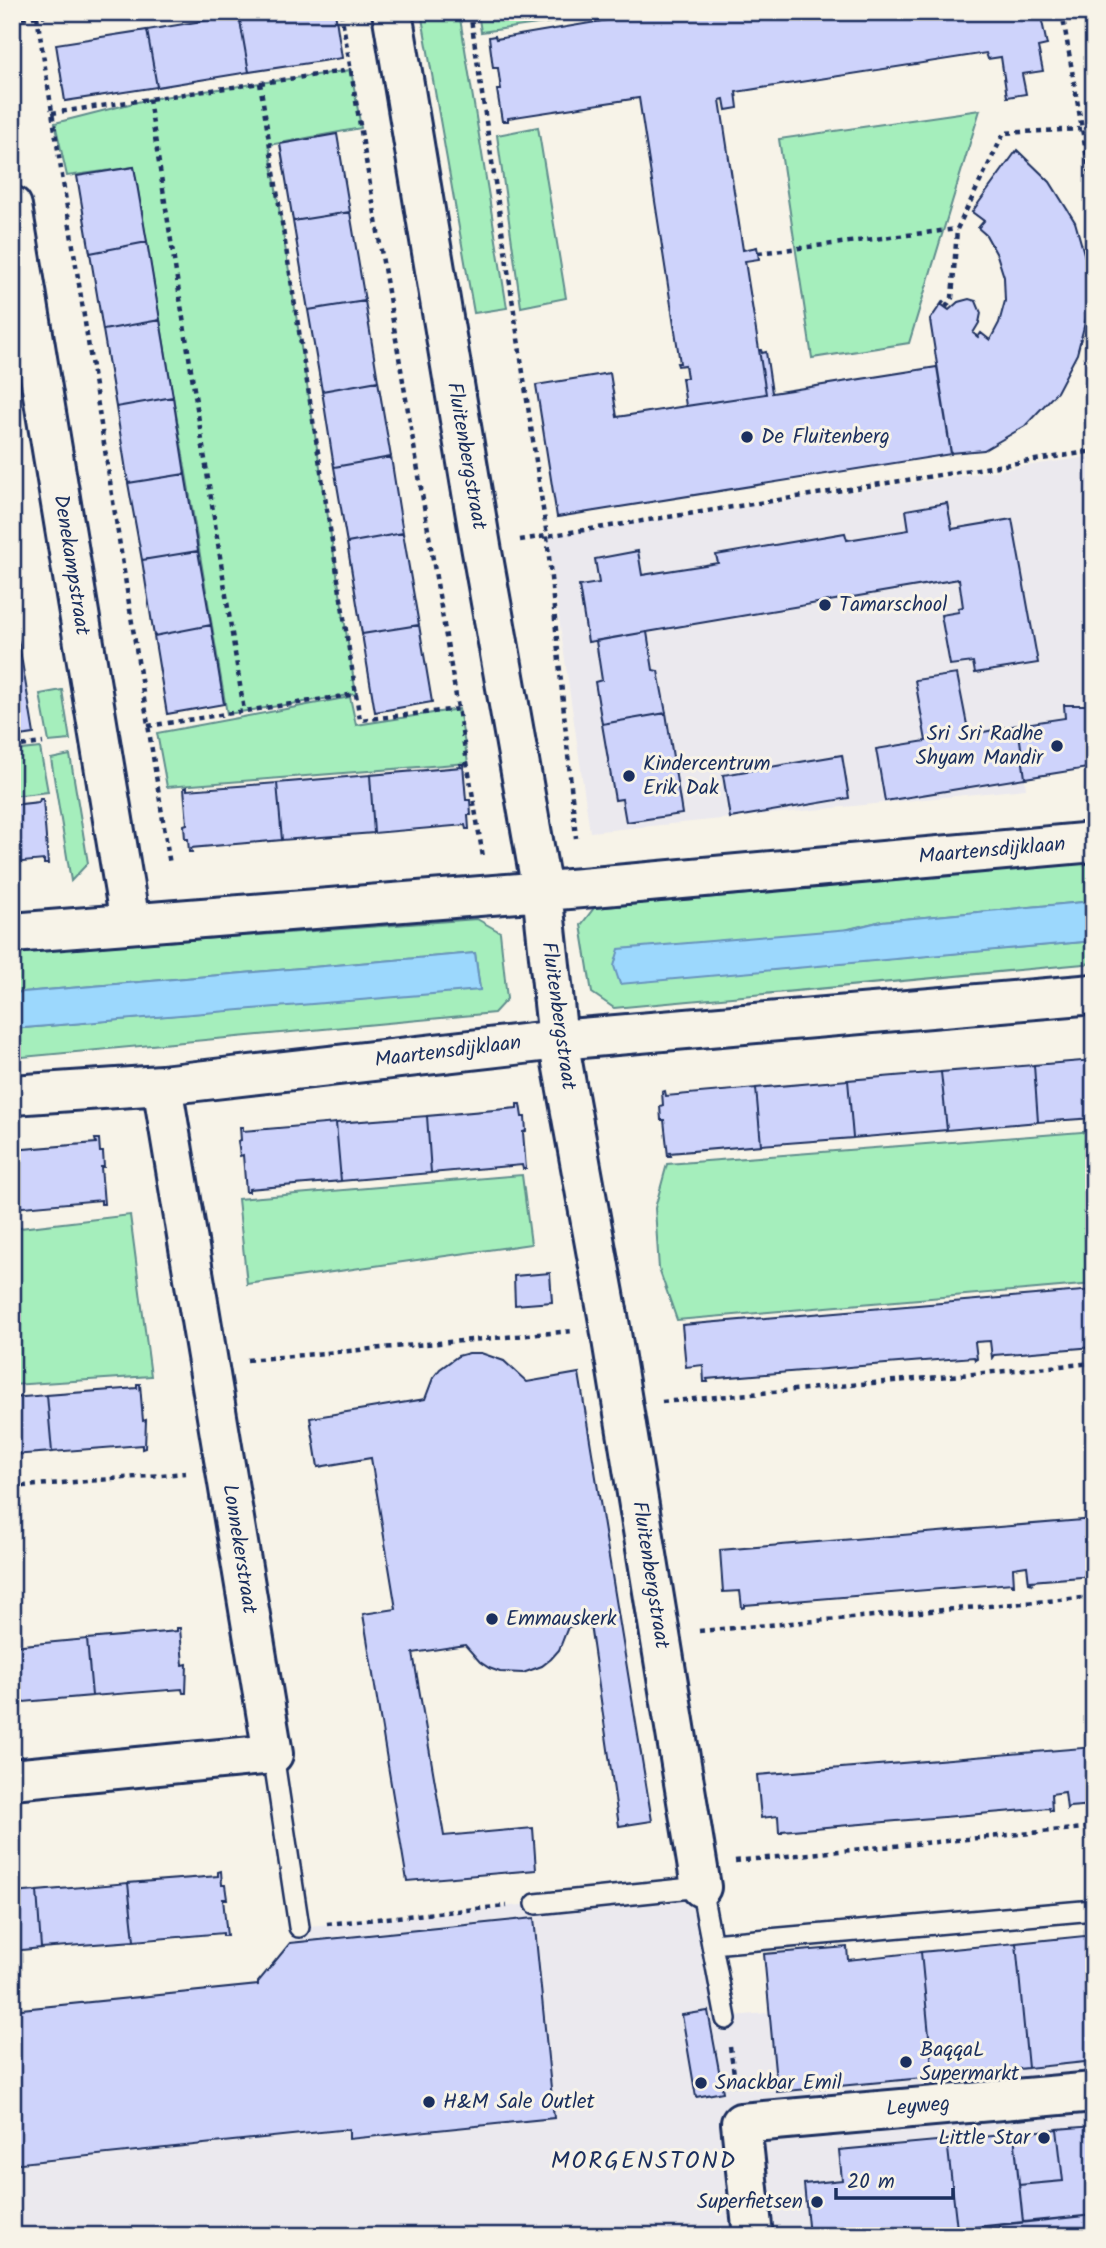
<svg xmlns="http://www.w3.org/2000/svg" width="1106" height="2248" font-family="Kalam,sans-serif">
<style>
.built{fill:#ebe9ee}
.green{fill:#a5eebc;stroke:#608e8d;stroke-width:2}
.water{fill:#9cd8fd;stroke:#6894bd;stroke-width:2}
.building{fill:#ced3fb;stroke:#1b2f5e;stroke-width:2}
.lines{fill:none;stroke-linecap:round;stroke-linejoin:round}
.lane-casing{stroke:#1b2f5e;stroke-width:24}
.street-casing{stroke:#1b2f5e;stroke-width:44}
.path{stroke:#1b2f5e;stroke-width:4.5;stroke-dasharray:5 5;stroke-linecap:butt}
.lane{stroke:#f7f3e8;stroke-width:19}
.street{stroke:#f7f3e8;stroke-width:38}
.poi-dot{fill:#1b2f5e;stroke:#f7f3e8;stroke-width:2.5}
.labels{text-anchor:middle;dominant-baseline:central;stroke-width:6;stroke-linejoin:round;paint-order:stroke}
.poi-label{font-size:21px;fill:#1b2f5e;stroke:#f7f3e8;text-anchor:start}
.street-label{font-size:21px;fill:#1b2f5e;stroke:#f7f3e8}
.quarter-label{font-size:24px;letter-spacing:2px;fill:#1b2f5e;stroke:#f7f3e8}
</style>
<rect width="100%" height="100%" fill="#f7f3e8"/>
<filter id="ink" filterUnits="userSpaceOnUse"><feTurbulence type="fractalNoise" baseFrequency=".0143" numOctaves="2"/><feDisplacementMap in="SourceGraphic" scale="14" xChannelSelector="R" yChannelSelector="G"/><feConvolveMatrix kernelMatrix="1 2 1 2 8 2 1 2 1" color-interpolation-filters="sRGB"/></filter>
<g filter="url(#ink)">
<!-- built -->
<path class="built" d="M1094,456V701L1063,707L1065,718L1018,725L1026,789L590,832L547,536Z
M700,1887L722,2017L1094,1983V2236H12V2011L260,1987L299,1927Z"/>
<!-- green -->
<path class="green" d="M421,12H459L507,308L474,313Z
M478,12H622L481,32Z
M351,70L361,128L269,145L356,694L227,714L134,167L67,176L55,123L149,99Z
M980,110L909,343L812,358L779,139Z
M538,127L566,298L521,307L497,135Z
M62,690L70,740L49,742L40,694Z
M350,697L356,725L459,709L468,763L167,787L157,733Z
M40,748L48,792L12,796V751Z
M70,755L88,863L71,881L51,759Z
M1094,862V901L882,921L620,983L1094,941V963L614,1008L592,993L581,925L594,908Z
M477,919L500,932L507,999L494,1013L12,1058V1029L480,989L475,953L12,993V953Z
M1094,1131V1284L677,1320L659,1269L655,1208L667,1164Z
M522,1175L531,1244L247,1284L238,1199Z
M130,1215L151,1376L12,1385V1229Z"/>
<!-- water -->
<path class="water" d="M1094,901V941L620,984L614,966L619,949L850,929L882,921Z
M475,953L480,990L12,1029V993Z"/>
<!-- building -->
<path class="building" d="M258,12H335L342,58L249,72L239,15Z
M655,12H1040L1047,45L1038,47L1043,71L1022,74L1026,94L1007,97L1001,57L988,59L986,53L736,92L738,108L726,110L724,99L720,100L743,250L757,247L759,259L745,261L766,394L686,406L682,378H687L685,365L678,366L677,363H680L639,98L508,118V121H502L497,90H501L498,68H493L489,37L495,36L496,39Z
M239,15L249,72L157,87L147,30Z
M147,30L157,87L65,101L56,44Z
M337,134L350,212L293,221L280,144Z
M1017,150L1050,182L1075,222L1087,264L1088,311L1077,354L1057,392L1025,426L984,450L951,453L930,320L943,301L944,302L942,305L949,310L958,302L969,299L976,301L981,313L979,323L973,333L978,337L981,333L990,340L999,323L1005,301L1004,277L997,255L986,235L978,228L984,221L972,212Z
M134,167L147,242L90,253L77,176Z
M350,212L365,301L308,310L293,221Z
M147,242L160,320L103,330L90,253Z
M365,301L378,381L322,391L308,310Z
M160,320L173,397L116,407L103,330Z
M759,350H761L762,353L766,352L772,393L937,367L951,454L557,517L536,385L610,373L617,417L686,406L766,394Z
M378,381L391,457L334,467L322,391Z
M173,397L185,474L128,483L116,407Z
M391,457L403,533L347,543L334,467Z
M185,474L198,551L142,560L128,483Z
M947,503L952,529L1012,519L1038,663L975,673L973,662L950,665L941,615L959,612L958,608L963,607L959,579L588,642L579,586L599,583L595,559L638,551L642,575L718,563L716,555L845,533L847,540L909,530L906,510Z
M403,533L419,625L362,634L347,543Z
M198,551L211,625L154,636L142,560Z
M12,605L21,656L12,658Z
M211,625L224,704L167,714L154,636Z
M419,625L432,702L375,712L362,634Z
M647,632L653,670L658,671L666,713L602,724L595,682L602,680L596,641Z
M21,656L34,734L12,737V658Z
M957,674L969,735L1018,725L1025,778L885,801L876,749L926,741L915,680Z
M1094,703V767L1025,778L1018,725L1065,718L1064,705H1085Z
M666,713L682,814L626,822L622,799L615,800L602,724Z
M842,755L849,798L730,818L723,775Z
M460,764H463L466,800H470L471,815H468L469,829H466L465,825L374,833L370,775L461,767Z
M370,775L374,833L282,840L277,783Z
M277,783L282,840L191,848L192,852H189L188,839H185L184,825L187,824L184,788L187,787V790Z
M40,799H43L48,864H44V860L12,863V805L39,802Z
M1094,1060V1118L1038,1122L1034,1065Z
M1034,1065L1038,1122L947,1130L941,1072Z
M941,1072L947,1130L853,1138L848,1080Z
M848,1080L853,1138L761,1145L756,1088Z
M756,1088L761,1145L670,1153L671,1156H668L664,1120H661L660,1106L663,1105L662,1092L665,1091L666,1096Z
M517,1104H520L522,1117H525L526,1131L523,1132L526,1169H523L522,1165L431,1173L427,1116L517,1108Z
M427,1116L431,1173L341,1181L336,1123Z
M336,1123L341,1181L249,1189V1192H246L243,1155L240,1156L238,1141L241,1140L240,1127H243V1131Z
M95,1139H99L100,1152H103L104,1167H101L104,1204H101V1200L12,1208V1150L96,1143Z
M550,1273L552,1302L515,1305L514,1276Z
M1094,1290V1347L994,1355L992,1358L990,1341L975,1342L977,1359L975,1360L974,1357L861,1366L707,1379L708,1382H704L703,1365L686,1367L682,1325Z
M469,1353H481L504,1361L527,1382L579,1373L652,1821L619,1826L590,1624L568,1627L559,1650L551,1659L542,1666L523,1673L500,1672L489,1668L480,1662L465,1645L413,1653L444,1836L533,1828L536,1870L407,1881L363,1614L396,1609L371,1458L318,1467L310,1418L425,1399L433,1378L440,1369L458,1356Z
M137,1384H140L143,1421L146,1420L145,1448L142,1449V1445L52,1452L47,1395L137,1388Z
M47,1395L52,1452L12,1455V1398Z
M1094,1519V1576L1031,1581L1032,1584L1029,1583L1027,1566L1013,1568L1014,1585H1012V1583L745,1605V1607L742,1608L740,1591L723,1592L720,1550Z
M177,1628H180L183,1665L187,1664L186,1693H183L182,1689L92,1696L87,1639L177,1631Z
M87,1639L92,1696L12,1703V1646Z
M1094,1747V1805L1069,1807L1067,1809L1065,1792L1051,1794L1052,1811H1050L1049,1808L826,1827L782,1831V1833H779L778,1816L761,1818L757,1775Z
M221,1871L222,1885H225L227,1899H223L227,1936H223V1933L134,1941L128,1883L218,1876V1872Z
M128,1883L134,1941L41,1948L37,1891Z
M37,1891L41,1948L12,1951V1893Z
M534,1918L554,2118L349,2139V2129L12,2164V2010L258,1985V1982L290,1943Z
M1094,1935V2061L1028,2068L1016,1943Z
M1016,1943L1028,2068L933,2077L921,1952Z
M847,1947L848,1960L921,1952L933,2077L777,2092L764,1954Z
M708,2011L723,2092L696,2097L682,2015Z
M1094,2126V2215L1023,2222L1019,2185L1063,2181L1057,2129Z
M1057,2129L1063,2181L1019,2185L1014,2134Z
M1014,2134L1023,2222L957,2229L947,2140Z
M947,2140L957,2229L885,2236H809L804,2184L842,2180L839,2150Z
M1094,2215V2236H1001L1000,2225Z
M1000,2225L1001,2236H936V2231Z
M936,2231V2236H885Z"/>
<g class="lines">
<defs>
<path id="lane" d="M273,1754L299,1927
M536,1904L701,1887L726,2019
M712,1944L1094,1910"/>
<path id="street" d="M392,12L481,546L542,891L558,1040L610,1327L701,1887
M12,206L130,923
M12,933L582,888L1094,842
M12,1095L162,1085L558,1040L1094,994
M12,1779L273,1754L162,1085
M753,2236L741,2123L1094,2092"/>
</defs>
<!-- lane casing -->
<use href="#lane" class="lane-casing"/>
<!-- street casing -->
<use href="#street" class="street-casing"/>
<!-- path -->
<path class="path" d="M341,12L483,857
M470,12L547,536L576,838
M1062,12L1094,199
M37,16L170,865
M12,20L67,12
M260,83L356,694
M149,99L244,711
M52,113L351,70
M758,253L957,229
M946,307L952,298L957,229L1004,133L1081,129
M520,540L1094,451
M148,726L356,694L360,720L459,709
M12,747L43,743
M247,1360L573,1331
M662,1402L1094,1363
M12,1487L186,1473
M699,1631L1094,1597
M735,1861L1094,1827
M327,1924L507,1906
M730,2047L736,2087"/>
<!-- lane -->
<use href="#lane" class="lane"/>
<!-- street -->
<use href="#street" class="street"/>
</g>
</g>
<!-- markers -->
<g class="poi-dot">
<circle cx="747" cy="437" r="7"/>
<circle cx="825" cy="605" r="7"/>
<circle cx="1057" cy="746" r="7"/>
<circle cx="629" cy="776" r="7"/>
<circle cx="492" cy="1619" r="7"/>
<circle cx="906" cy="2062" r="7"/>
<circle cx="701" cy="2083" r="7"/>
<circle cx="429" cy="2102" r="7"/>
<circle cx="1044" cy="2138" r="7"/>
<circle cx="817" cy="2202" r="7"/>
</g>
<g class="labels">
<!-- poi labels -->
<g class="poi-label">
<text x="761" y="437">De Fluitenberg</text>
<text x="839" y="605">Tamarschool</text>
<text x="1043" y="734" text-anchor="end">Sri Sri Radhe<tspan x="1043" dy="24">Shyam Mandir</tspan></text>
<text x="643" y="764">Kindercentrum<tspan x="643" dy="24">Erik Dak</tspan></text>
<text x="506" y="1619">Emmauskerk</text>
<text x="920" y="2050">BaqqaL<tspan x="920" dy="24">Supermarkt</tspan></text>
<text x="715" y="2083">Snackbar Emil</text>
<text x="443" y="2102">H&amp;M Sale Outlet</text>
<text x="1030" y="2138" text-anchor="end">Little Star</text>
<text x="803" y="2202" text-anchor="end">Superfietsen</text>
</g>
<!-- street labels -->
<g class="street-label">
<text transform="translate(466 456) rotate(80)">Fluitenbergstraat</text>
<text transform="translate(71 565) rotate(81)">Denekampstraat</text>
<text transform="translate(992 851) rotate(-5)">Maartensdijklaan</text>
<text transform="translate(558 1016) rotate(82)">Fluitenbergstraat</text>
<text transform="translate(448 1052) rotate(-7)">Maartensdijklaan</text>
<text transform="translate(239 1549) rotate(81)">Lonnekerstraat</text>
<text transform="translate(650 1575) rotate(81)">Fluitenbergstraat</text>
<text transform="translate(918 2107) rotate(-5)">Leyweg</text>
</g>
<!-- quarter labels -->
<g class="quarter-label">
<text x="644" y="2161">MORGENSTOND</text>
</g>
</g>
<!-- margin -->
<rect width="1106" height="2248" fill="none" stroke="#f7f3e8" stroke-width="42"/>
<rect x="21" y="21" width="1064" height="2206" fill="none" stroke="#1b2f5e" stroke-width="2.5" filter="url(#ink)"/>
<!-- scale -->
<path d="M836 2188v10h117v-10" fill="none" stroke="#1b2f5e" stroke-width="3.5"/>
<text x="847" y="2188" font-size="21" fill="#1b2f5e" stroke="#f7f3e8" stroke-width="5" paint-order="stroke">20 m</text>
</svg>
